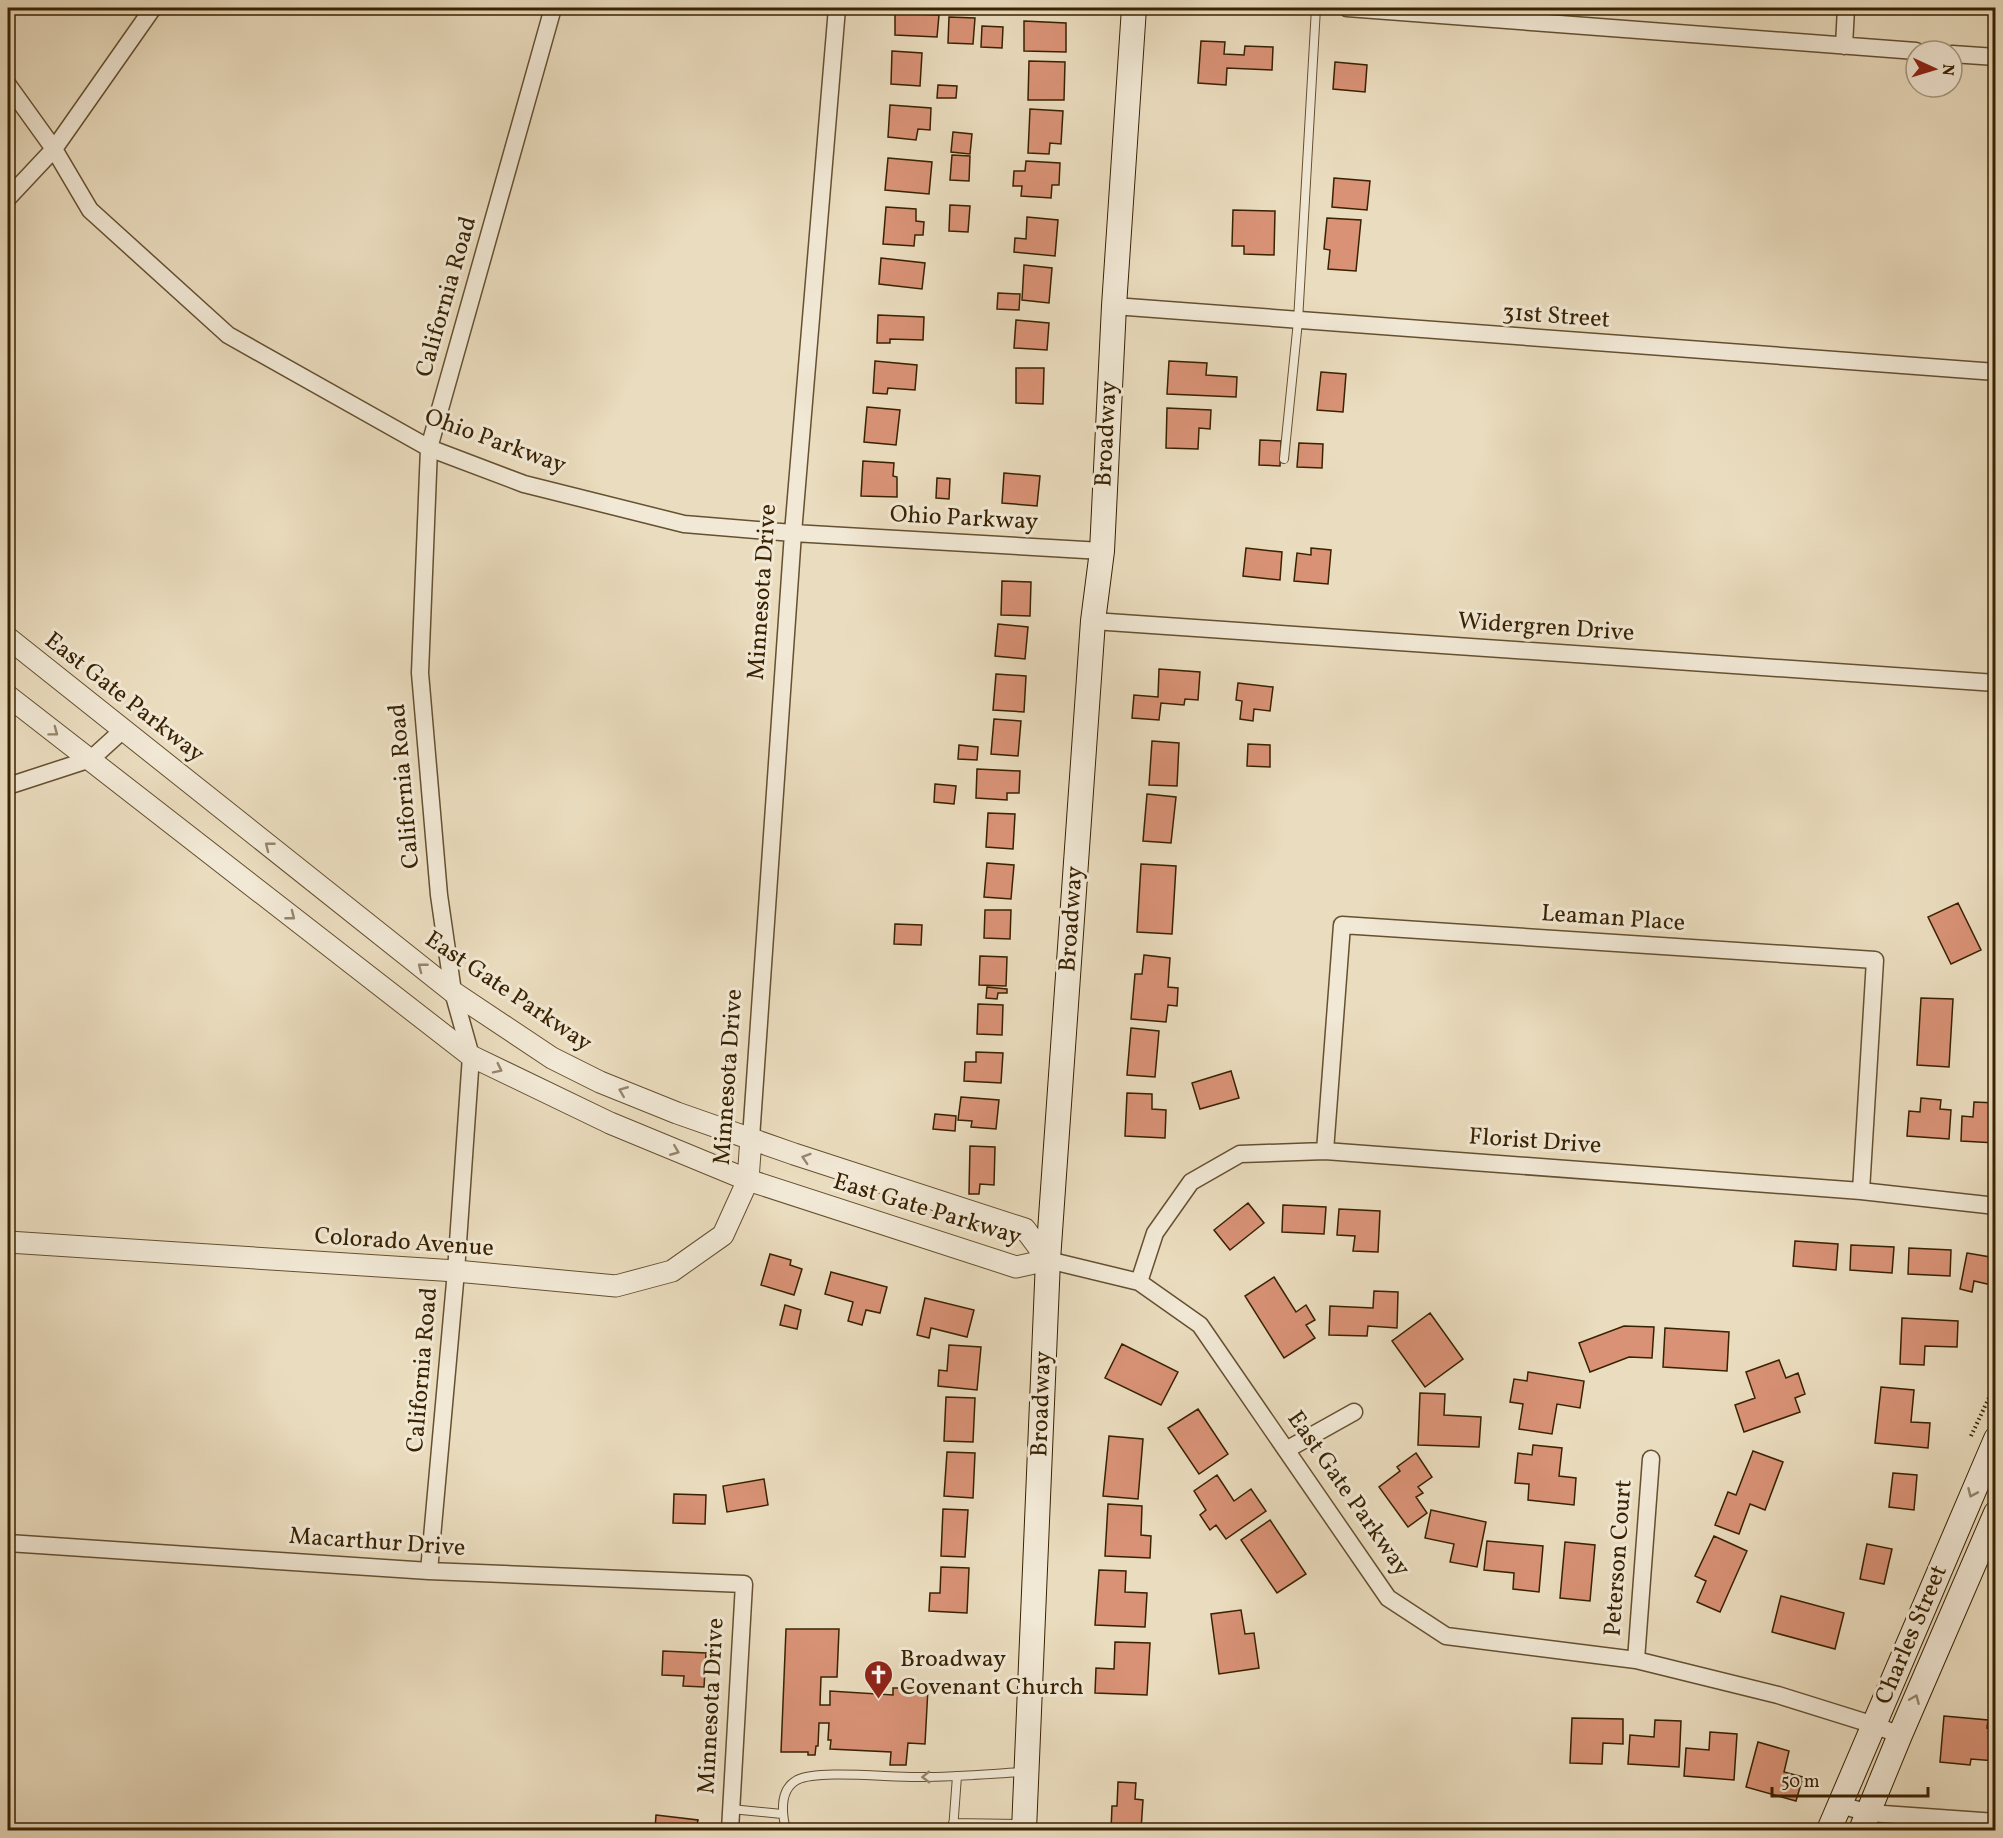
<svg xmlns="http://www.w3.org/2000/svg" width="2003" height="1838" font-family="Vollkorn,serif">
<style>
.building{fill:#d99276;stroke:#392201;stroke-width:1.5}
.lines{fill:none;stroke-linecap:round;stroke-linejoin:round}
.service-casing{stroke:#655030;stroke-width:10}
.minor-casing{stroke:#655030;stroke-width:19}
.tertiary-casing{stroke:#655030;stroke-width:23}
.secondary-casing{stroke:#392201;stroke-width:26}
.path{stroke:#392201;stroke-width:4;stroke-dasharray:1.5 3;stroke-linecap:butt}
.service{stroke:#f1e8d5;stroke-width:8}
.minor{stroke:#f1e8d5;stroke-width:16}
.tertiary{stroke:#f1e8d5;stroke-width:21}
.secondary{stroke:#f1e8d5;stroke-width:24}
.oneway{stroke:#95856b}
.labels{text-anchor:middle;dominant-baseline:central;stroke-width:6;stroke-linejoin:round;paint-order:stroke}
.street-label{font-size:24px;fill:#392201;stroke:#f1e8d5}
.poi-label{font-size:24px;fill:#392201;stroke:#f1e8d5;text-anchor:start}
</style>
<rect width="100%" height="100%" fill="#eadcbe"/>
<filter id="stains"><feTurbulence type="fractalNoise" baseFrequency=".00333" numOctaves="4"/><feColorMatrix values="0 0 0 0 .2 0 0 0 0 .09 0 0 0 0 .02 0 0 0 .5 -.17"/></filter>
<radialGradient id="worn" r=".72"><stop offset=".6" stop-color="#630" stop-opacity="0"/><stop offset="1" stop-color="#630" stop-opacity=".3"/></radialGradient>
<!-- building -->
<path class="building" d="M895,13L939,15L937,37L895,35Z
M949,17L975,18L973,44L948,43Z
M1024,21L1066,23V52L1024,51Z
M982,26L1003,27L1002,48L981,47Z
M1201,41L1225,42L1224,54L1244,55L1245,46L1273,47L1272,70L1227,68L1226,85L1198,83Z
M892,51L922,53L920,86L891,84Z
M1029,61L1065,62L1064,100H1028Z
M1335,62L1367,65L1365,92L1333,89Z
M938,85L957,86L956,98H937Z
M890,105L931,108L930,130L918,129L916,140L888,137Z
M1030,109L1063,111L1061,144L1050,143L1049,154L1028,153Z
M953,132L972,134L970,154L951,152Z
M952,155L970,156L969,181L950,180Z
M888,158L932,162L929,194L885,190Z
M1026,161L1060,163L1059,185H1052L1051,198L1021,196L1022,186H1013L1014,171H1025Z
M1334,178L1370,181L1367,210L1332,207Z
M950,205L970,206L968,232L949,231Z
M886,207L916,209V221L924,222L923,235H915L914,246L883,244Z
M1233,210L1275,211L1274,255L1244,254V246H1232Z
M1027,217L1058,220L1055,256L1014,252L1015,238L1026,239Z
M1327,218L1361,220L1356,271L1328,269L1330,250L1324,249Z
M881,258L925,263L922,289L879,284Z
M1024,265L1052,268L1049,303L1022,300Z
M998,293L1020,294L1019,310L997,309Z
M878,315L924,317L923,340L890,339V343H877Z
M1016,320L1049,323L1047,350L1014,348Z
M875,361L917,365L915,390L888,388L887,394L873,393Z
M1169,361L1207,363L1206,375L1237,377L1236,397L1167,394Z
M1016,368H1044L1043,404L1016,403Z
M1321,372L1346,374L1343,412L1317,410Z
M867,407L900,410L896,445L864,442Z
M1167,408L1211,410L1210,429L1199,428L1198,449L1166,448Z
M1260,440L1281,441L1280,466L1259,465Z
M1299,443L1323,444L1322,468L1297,467Z
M863,461L894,463L893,476L897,477V497L861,496Z
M1004,473L1040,476L1037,506L1002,503Z
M937,478L950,479L949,499L936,498Z
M1246,548L1282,552L1280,580L1243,576Z
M1311,548L1331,550L1328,584L1294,581L1297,553L1311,555Z
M1002,581L1031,582L1030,616L1001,615Z
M998,624L1028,627L1025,659L995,656Z
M1159,669L1200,672L1198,700L1185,699L1184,705L1161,703L1159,720L1132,718L1134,695L1158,697Z
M996,674L1026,676L1024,712L993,710Z
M1238,683L1273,687L1270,711L1254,709L1253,721L1240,719L1242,701L1236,700Z
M994,719L1021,721L1018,756L991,754Z
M1152,741L1179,743L1177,786L1149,785Z
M1248,744L1270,745V767L1247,766Z
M959,745L978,747L977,760L958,759Z
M977,769L1020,771L1019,793H1007V800L976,798Z
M935,784L956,786L954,804L934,802Z
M1147,794L1176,797L1171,843L1143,841Z
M988,813L1015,814L1013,849L986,847Z
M987,863L1014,865L1011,899L984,897Z
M1141,864L1176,866L1172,934L1137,932Z
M1958,903L1981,950L1951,964L1928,917Z
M985,910H1011L1010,939L984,938Z
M895,924L922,925L921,945L894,944Z
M1144,955L1170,958L1168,987L1178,988L1177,1006L1168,1005L1166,1022L1131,1019L1135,974H1142Z
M980,956L1007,957L1006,986L979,985Z
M987,987L1007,989V993H998L997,999L986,998Z
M1921,998L1953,999L1949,1067L1917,1065Z
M978,1004L1003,1005L1002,1035L977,1034Z
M1131,1028L1159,1031L1155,1077L1127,1075Z
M976,1052L1003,1053L1001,1083L964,1081L965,1062H976Z
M1231,1071L1239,1098L1200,1109L1192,1083Z
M1127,1093L1152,1094V1109L1166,1110L1165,1138L1125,1136Z
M961,1097L999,1100L996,1129L971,1127L972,1121L958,1120Z
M1921,1098L1941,1100L1940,1109L1951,1110L1949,1139L1907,1136L1909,1111L1920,1112Z
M1974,1102L1996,1103V1143L1961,1141L1962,1116L1973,1117Z
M935,1114L956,1116L955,1131L933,1129Z
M970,1146L995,1147L994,1185L980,1184L979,1194H969Z
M1248,1203L1264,1223L1230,1250L1214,1230Z
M1283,1205L1326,1207L1324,1234L1282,1232Z
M1339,1209L1380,1211L1378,1252L1353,1251L1355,1236L1337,1235Z
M1795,1241L1838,1244L1836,1270L1793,1266Z
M1851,1245L1894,1247L1892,1273L1850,1270Z
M1909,1248L1951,1250L1950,1276L1908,1274Z
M1967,1253L1996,1258V1286L1974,1281L1972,1292L1960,1289Z
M770,1254L791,1260L790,1265L802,1269L794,1295L761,1285Z
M831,1272L887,1287L880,1313L866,1310L862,1325L848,1321L853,1302L825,1294Z
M1274,1277L1296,1312L1306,1305L1315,1320L1306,1325L1315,1338L1284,1358L1245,1296Z
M1374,1291L1398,1292L1397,1328L1368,1326L1367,1336L1329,1335L1330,1306L1373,1308Z
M925,1298L974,1310L967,1337L931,1328L929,1338L917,1335Z
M785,1305L801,1310L797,1329L780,1325Z
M1430,1313L1463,1359L1425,1387L1392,1341Z
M1902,1318L1958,1321L1957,1347L1925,1346L1924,1365L1900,1364Z
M1624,1326L1654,1327L1652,1358L1629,1357L1590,1372L1579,1343Z
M1665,1328L1729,1332L1727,1371L1663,1367Z
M1122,1344L1178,1372L1161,1405L1105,1378Z
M949,1345L981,1347L977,1390L938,1386L939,1370L947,1371Z
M1779,1360L1786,1378L1798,1373L1805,1394L1795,1398L1800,1412L1744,1432L1735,1405L1755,1398L1746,1372Z
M1528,1372L1584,1381L1580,1408L1557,1404L1552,1434L1519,1429L1523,1404L1510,1402L1514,1379L1527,1381Z
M1881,1387L1914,1390L1911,1422L1930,1423L1928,1448L1875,1443Z
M1420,1393L1445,1394L1444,1415L1481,1417L1479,1447L1418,1445Z
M946,1397L975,1398L973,1442L944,1441Z
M1198,1409L1228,1454L1199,1474L1168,1428Z
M1109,1436L1143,1439L1138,1499L1103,1496Z
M1533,1445L1562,1448L1559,1476L1576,1478L1574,1505L1528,1500L1529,1484L1515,1483L1518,1453L1532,1455Z
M1753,1451L1783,1462L1765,1510L1750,1504L1739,1534L1715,1525L1728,1492L1736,1495Z
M947,1452L975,1453L973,1498L944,1496Z
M1416,1453L1432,1477L1418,1487L1423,1493L1416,1497L1427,1513L1408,1527L1379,1487L1400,1471L1397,1467Z
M1893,1473L1917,1475L1914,1510L1889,1507Z
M1217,1475L1234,1501L1251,1489L1266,1511L1226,1539L1216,1525L1210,1530L1200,1515L1206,1510L1194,1491Z
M764,1479L768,1505L727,1512L723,1486Z
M674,1494L706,1495L705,1524L673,1523Z
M1108,1504L1142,1506L1141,1535L1151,1536L1150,1558L1105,1556Z
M943,1509L968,1510L965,1557L941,1556Z
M1431,1510L1486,1522L1477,1567L1450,1562L1454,1544L1425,1538Z
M1270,1520L1306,1574L1277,1593L1241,1540Z
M1714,1536L1747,1551L1720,1612L1697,1602L1706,1581L1695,1576Z
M1487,1541L1543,1546L1539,1592L1513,1589L1514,1573L1484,1570Z
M1565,1542L1595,1545L1590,1601L1560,1598Z
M1867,1544L1892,1549L1884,1584L1860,1579Z
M941,1567L969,1568L967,1613L929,1611L930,1593H940Z
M1099,1570L1126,1571L1125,1592L1147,1593L1145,1627L1095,1625Z
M1781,1596L1844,1613L1835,1649L1772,1632Z
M1241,1610L1245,1634L1254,1633L1259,1668L1219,1674L1211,1614Z
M786,1629H839L837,1677H821L820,1705H830V1691L893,1695V1688H928L925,1744L908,1743L906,1765H890L891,1752L830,1749L831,1740H828L829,1723H819L818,1746H816L815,1755H808V1752H781Z
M1115,1642L1150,1643L1147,1695L1095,1693L1096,1668L1114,1669Z
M663,1651L706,1653L704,1687L683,1686L684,1676L662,1675Z
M1944,1716L1988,1720L1987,1728L1996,1729V1761L1971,1759L1970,1765L1940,1762Z
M1572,1718L1623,1719V1744L1603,1743L1602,1764L1570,1763Z
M1655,1720L1681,1721L1679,1767L1628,1764L1630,1735L1654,1737Z
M1710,1732L1737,1734L1734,1780L1684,1776L1686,1748L1709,1750Z
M1758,1742L1789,1751L1784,1772L1803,1777L1796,1801L1746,1787Z
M1118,1782L1136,1783L1135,1799L1143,1800L1141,1830H1111L1112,1806H1117Z
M656,1815L698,1820L696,1830H655Z"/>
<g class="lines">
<defs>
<path id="service" d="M1284,459L1298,321L1316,8
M731,1809L782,1814
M953,1823L1022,1824
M786,1830C782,1814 779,1790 797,1780C818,1769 893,1778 921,1777C955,1777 989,1774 1023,1772
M953,1830L957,1776"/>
<path id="minor" d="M1347,8L1916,51
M1844,46L1846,8
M1952,54L1996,57
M8,85L54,149L90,210L228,335L429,448L524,484L684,524L793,533L1102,551
M8,198L54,149L153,8
M1114,306L1996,372
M1093,621L1996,683
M8,786L91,759L123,730
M751,1138L793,533L837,8
M1325,1151L1342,925L1875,960L1861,1191
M1048,1260L1139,1282L1200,1325L1388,1598L1446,1636L1636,1660L1778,1695L1874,1725L1900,1735
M1139,1282L1155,1233L1191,1182L1240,1154L1325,1151L1861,1191L1996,1206
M1286,1450L1354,1412
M8,1543L429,1571L744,1584L730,1830
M429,1571L456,1271L471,1056L453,992L439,895L420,673L429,448L553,8
M1636,1660L1651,1459
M1840,1805L1869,1813L1996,1822"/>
<path id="tertiary" d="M8,638L453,992L552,1058L600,1082L677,1113L794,1154L1025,1229L1048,1260L1016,1267L748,1180L610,1123L471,1056L8,696
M8,1242L456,1271L616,1286L672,1271L723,1235L748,1180L751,1138"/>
<path id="secondary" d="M1024,1830L1048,1260L1093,621L1102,551L1114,306L1134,8
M1829,1830L1996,1439
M1861,1830L1900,1735L1996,1513"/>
</defs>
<!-- service casing -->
<use href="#service" class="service-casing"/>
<!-- minor casing -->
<use href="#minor" class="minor-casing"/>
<!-- tertiary casing -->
<use href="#tertiary" class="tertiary-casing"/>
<!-- secondary casing -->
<use href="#secondary" class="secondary-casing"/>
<!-- path -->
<path class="path" d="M1971,1436L1996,1383"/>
<!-- service -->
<use href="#service" class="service"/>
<!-- minor -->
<use href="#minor" class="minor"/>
<!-- tertiary -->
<use href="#tertiary" class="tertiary"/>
<!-- secondary -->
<use href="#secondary" class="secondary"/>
</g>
<!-- one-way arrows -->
<defs><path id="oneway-chevron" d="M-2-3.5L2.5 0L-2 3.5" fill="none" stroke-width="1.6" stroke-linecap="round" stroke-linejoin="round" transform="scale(1.5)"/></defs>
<g class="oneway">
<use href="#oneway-chevron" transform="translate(54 732) rotate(37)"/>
<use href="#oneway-chevron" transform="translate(269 846) rotate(-142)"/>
<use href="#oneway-chevron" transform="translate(291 916) rotate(38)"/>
<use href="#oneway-chevron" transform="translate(422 967) rotate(-142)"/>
<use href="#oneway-chevron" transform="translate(498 1069) rotate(26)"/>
<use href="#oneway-chevron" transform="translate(623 1091) rotate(-158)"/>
<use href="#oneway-chevron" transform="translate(675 1151) rotate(22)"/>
<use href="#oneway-chevron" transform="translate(806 1158) rotate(-162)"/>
<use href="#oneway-chevron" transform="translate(1972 1493) rotate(114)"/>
<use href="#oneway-chevron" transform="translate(1915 1699) rotate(-67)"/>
<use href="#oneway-chevron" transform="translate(926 1777) rotate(179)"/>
</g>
<!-- icons -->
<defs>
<symbol id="church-pin" viewBox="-11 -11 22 30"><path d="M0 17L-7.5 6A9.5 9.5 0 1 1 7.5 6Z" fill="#8f2418" stroke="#f1e8d5"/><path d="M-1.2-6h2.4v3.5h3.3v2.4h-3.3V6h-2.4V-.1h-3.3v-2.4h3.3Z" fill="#fff"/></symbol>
</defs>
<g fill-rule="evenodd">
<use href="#church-pin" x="862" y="1658" width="33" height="45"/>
</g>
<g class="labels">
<!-- street labels -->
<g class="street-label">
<text transform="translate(447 297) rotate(-74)">California Road</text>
<text transform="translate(1556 317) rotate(4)">31st Street</text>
<text transform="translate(1107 434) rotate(-87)">Broadway</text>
<text transform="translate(495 442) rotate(20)">Ohio Parkway</text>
<text transform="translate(964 519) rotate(3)">Ohio Parkway</text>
<text transform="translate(763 592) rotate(-86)">Minnesota Drive</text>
<text transform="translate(1546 628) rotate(4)">Widergren Drive</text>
<text transform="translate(124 698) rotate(38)">East Gate Parkway</text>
<text transform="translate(405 786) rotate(-95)">California Road</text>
<text transform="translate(1072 919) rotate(-86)">Broadway</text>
<text transform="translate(1613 919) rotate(4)">Leaman Place</text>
<text transform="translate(508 992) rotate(34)">East Gate Parkway</text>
<text transform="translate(729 1077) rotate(-86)">Minnesota Drive</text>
<text transform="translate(1535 1142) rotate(4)">Florist Drive</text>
<text transform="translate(927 1210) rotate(17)">East Gate Parkway</text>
<text transform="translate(404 1243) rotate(4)">Colorado Avenue</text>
<text transform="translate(423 1370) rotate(-85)">California Road</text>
<text transform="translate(1042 1404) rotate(-88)">Broadway</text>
<text transform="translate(1348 1494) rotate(55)">East Gate Parkway</text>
<text transform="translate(377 1543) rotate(4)">Macarthur Drive</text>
<text transform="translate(1619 1558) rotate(-86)">Peterson Court</text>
<text transform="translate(1912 1635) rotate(-67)">Charles Street</text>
<text transform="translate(712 1706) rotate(-87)">Minnesota Drive</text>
</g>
<!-- poi labels -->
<g class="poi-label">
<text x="900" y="1660">Broadway<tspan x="900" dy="28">Covenant Church</tspan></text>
</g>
</g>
<!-- margin -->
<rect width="2003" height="1838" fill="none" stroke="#eadcbe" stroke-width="30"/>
<rect x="9" y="9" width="1985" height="1820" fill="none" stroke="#392201" stroke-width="3"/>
<rect x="15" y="15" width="1973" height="1808" fill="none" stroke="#392201" stroke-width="1.5"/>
<!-- north arrow -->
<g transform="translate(1934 69) rotate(94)"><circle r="28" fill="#f1e8d5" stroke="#a79980" stroke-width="1.5"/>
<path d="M0-4.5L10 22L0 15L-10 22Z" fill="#8f2418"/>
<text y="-9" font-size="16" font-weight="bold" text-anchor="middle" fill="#392201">N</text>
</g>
<!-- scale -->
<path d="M1772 1787v9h156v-9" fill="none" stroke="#392201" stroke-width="3"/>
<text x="1781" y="1787" font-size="18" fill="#392201" stroke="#f1e8d5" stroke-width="4.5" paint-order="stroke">50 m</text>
<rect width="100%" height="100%" filter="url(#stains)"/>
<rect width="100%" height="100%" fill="url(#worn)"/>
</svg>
